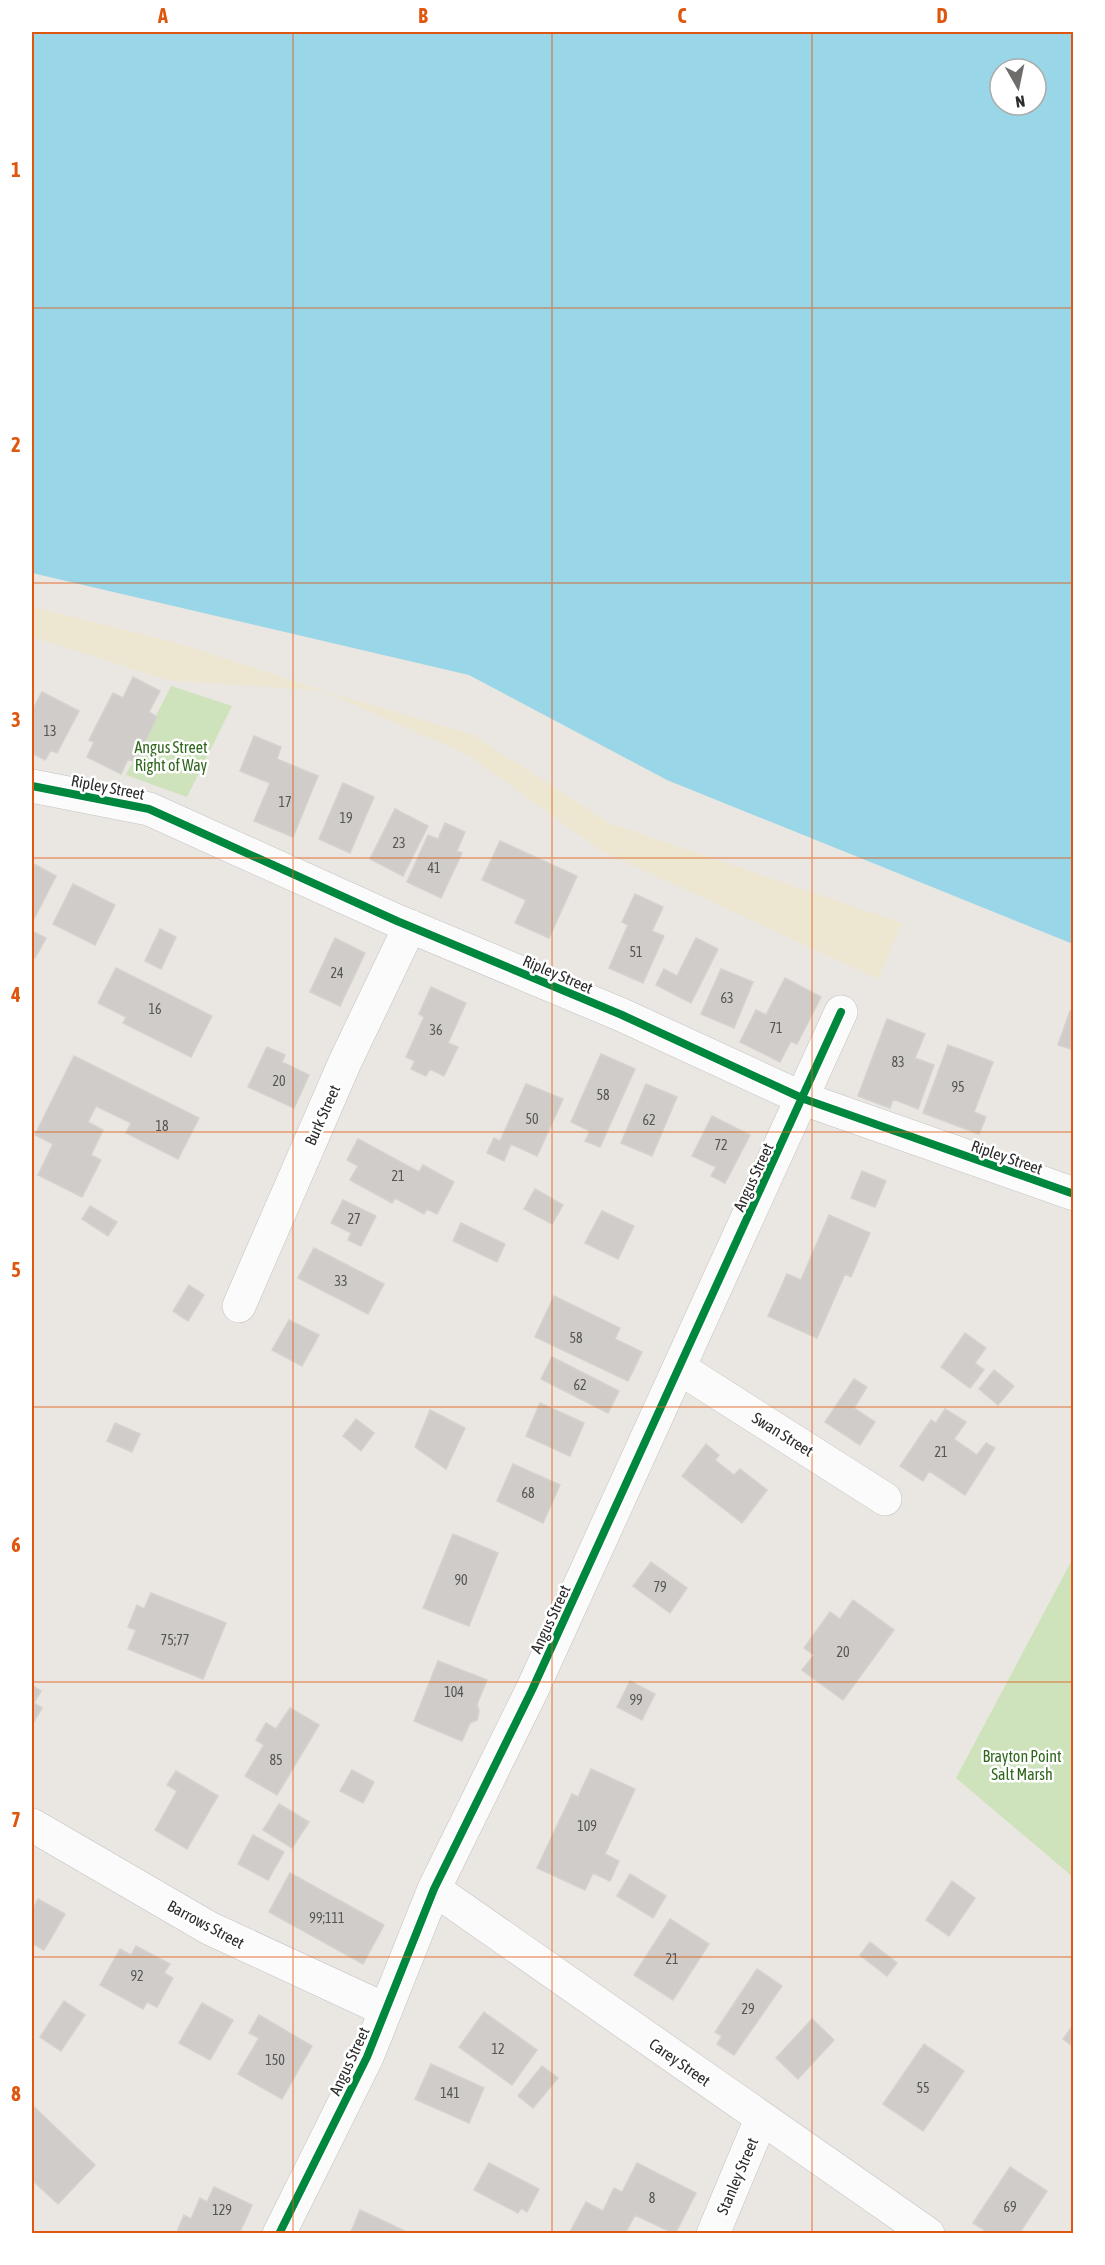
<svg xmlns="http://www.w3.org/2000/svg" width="1105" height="2265" font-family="'Asap Condensed',sans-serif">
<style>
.green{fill:#cee3bc}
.sand{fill:#ede7d1}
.water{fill:#99d7e8;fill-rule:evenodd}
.building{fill:#cfccc9;stroke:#d5d2ce;stroke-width:1.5}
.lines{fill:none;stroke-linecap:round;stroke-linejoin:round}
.street-casing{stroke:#c3c2c2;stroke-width:34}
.street{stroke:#fcfbfb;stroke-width:33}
.cycleway-casing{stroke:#fff;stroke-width:11}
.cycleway{stroke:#00873e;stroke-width:8}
.grid{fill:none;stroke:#df570e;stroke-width:1.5;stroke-opacity:0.55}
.labels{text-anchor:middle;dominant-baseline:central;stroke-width:5;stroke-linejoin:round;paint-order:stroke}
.number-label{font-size:14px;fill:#565655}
.park-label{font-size:16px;fill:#30671d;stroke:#fff}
.street-label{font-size:16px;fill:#2c2c2c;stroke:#fff}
.neatline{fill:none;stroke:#df570e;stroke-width:2}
.grid-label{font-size:20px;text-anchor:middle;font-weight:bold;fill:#df570e}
</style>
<rect width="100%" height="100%" fill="#eae6e2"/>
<!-- green -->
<path class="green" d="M171,686L232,706L187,797L126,775Z
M1073,1558V1877L956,1778Z"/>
<!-- sand -->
<path class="sand" d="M32,607L184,645L315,688L473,735L609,823L902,923L878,979L600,850L468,755L323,691L168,680L32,637Z"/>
<!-- water -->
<path class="water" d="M32,32H1073V944L667,780L469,675L32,573ZM1000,69H1036V105H1000Z"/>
<!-- building -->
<path class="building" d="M133,677L160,691L149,712L157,717L135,762L128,759L121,774L87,757L94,742L89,740L113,693L123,698Z
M42,692L79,711L57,753L51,750L45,760L32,753V711Z
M254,736L281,747L277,759L318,776L293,837L254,821L270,783L240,771Z
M343,783L374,797L350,853L319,839Z
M395,809L428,826L403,876L370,859Z
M445,823L465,832L457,851L462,853L441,898L407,882L428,835L438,839Z
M500,841L577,876L549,938L515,923L526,900L482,880Z
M32,863L56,876L32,923Z
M73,884L115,905L95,945L53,924Z
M635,894L663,907L652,931L664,936L643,983L609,968L628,925L622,922Z
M160,929L176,937L161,969L145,961Z
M32,931L46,938L35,958L32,955Z
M335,938L365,953L340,1006L310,992Z
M696,938L718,949L691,1003L656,985L664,969L677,976Z
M116,968L212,1016L191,1057L123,1023L126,1017L98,1003Z
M721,969L753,982L734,1028L701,1014Z
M785,978L821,997L797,1044L791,1041L780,1062L740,1042L756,1010L766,1015Z
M431,987L466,1003L448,1043L458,1047L444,1076L430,1069L426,1076L411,1069L415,1061L406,1057L424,1017L419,1014Z
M1070,1011L1074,1012V1050L1058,1045Z
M887,1019L925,1034L915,1058L934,1065L918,1109L893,1099L890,1108L858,1096Z
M948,1045L993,1062L974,1112L986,1117L979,1134L923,1113Z
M267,1047L285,1055L282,1062L309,1075L294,1108L248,1087Z
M601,1054L635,1069L600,1147L585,1141L590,1131L571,1122Z
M74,1056L199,1118L178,1159L126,1133L131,1123L96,1106L88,1122L103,1130L91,1155L101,1160L82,1197L38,1175L53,1144L35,1135Z
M526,1084L563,1099L537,1156L511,1144L504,1161L487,1153L494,1138L500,1141Z
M646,1084L677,1097L652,1156L621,1143Z
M712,1116L750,1135L725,1183L711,1176L716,1167L692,1156Z
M358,1139L419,1172L423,1165L454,1182L437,1214L427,1209L424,1214L395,1198L392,1203L350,1180L358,1166L347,1160Z
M862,1171L886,1181L875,1207L851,1198Z
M535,1189L563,1205L552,1224L524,1209Z
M343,1200L376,1216L361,1246L348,1240L351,1233L331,1223Z
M90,1206L117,1222L108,1236L82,1219Z
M602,1211L634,1226L618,1259L585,1243Z
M829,1215L870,1233L851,1277L845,1274L817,1338L768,1316L787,1274L801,1280Z
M461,1223L505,1244L497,1262L453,1241Z
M314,1248L384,1284L368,1314L298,1278Z
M189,1285L204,1295L188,1321L173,1311Z
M554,1296L620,1328L615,1339L642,1352L628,1381L535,1337Z
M289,1320L319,1335L302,1366L272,1350Z
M965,1333L986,1348L975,1363L984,1370L970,1388L941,1367Z
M552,1357L619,1391L608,1413L541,1379Z
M994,1370L1014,1386L998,1405L979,1389Z
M854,1379L867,1387L854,1408L875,1422L860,1445L825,1422Z
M540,1403L584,1423L570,1456L526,1436Z
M945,1409L966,1422L954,1439L977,1455L986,1443L995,1448L965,1495L929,1471L923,1481L900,1466L931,1420L936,1423Z
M430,1410L465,1428L446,1469L415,1447Z
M356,1419L374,1433L361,1451L343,1436Z
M115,1423L140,1434L132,1452L107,1441Z
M706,1444L719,1455L715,1460L734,1475L740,1469L767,1490L742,1523L682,1476Z
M513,1464L560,1485L543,1523L497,1501Z
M453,1534L498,1553L469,1626L423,1608Z
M651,1562L687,1588L670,1613L633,1586Z
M151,1593L226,1623L203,1679L128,1649L136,1630L128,1627L137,1605L144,1609Z
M853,1600L894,1630L843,1700L802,1670L814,1655L804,1648L830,1612L840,1619Z
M438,1661L487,1680L477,1704L479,1711L477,1720L470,1723L462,1741L414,1721Z
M630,1681L655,1694L642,1720L617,1707Z
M32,1685L41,1691L34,1703L42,1708L32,1725Z
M290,1708L319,1725L277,1795L245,1776L264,1745L256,1740L266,1723L276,1729Z
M591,1769L635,1789L605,1854L619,1861L610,1881L593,1873L585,1890L537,1868L572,1794L578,1797Z
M352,1770L374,1782L363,1803L340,1791Z
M176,1771L218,1796L187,1849L155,1830L177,1791L167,1785Z
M279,1804L309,1822L292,1848L263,1830Z
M253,1835L284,1852L268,1880L238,1864Z
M290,1873L384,1925L363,1964L269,1912Z
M630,1874L666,1896L653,1918L617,1896Z
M952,1881L975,1898L949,1936L926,1920Z
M38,1899L65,1914L44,1950L32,1943V1911Z
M670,1919L709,1944L673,2000L634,1975Z
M870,1942L897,1963L887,1976L860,1955Z
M136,1946L170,1964L164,1973L173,1978L157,2007L147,2002L143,2009L100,1985L120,1949L131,1955Z
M757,1969L782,1986L734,2055L717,2044L722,2036L715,2032Z
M64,2001L85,2015L61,2051L40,2037Z
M202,2003L233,2020L210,2060L179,2043Z
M484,2012L537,2050L512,2085L459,2047Z
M259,2015L312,2046L282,2099L238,2074L259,2038L249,2033Z
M812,2019L834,2040L798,2079L776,2058Z
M1074,2024V2047L1063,2039Z
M924,2044L964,2071L923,2131L883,2104Z
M431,2064L484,2088L469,2123L415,2099Z
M542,2066L558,2078L533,2108L518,2096Z
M32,2105L95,2165L58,2204L32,2180Z
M489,2163L539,2189L527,2212L521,2208L518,2213L474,2190Z
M637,2163L696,2193L675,2234L635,2215L625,2234H569L586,2202L603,2211L614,2188L622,2192Z
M1010,2167L1047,2191L1019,2234H990L973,2223Z
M214,2187L252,2205L239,2234H176L184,2215L191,2219L200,2198L207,2202Z
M360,2210L411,2234H350Z"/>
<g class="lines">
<defs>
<path id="street" d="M32,786L149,809L397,921L622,1015L804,1099L1074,1194
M239,1306L345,1062L410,926
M681,1369L885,1499
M32,1825L209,1928L386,2010
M434,1889L928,2234
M279,2234L367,2057L434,1889L532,1690L841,1012
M713,2234L761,2119"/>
</defs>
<!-- street casing -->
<use href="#street" class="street-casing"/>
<!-- street -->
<use href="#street" class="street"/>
<defs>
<path id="cycleway" d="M32,786L149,809L397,921L622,1015L804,1099L1074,1194
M279,2234L367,2057L434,1889L532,1690L841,1012"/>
</defs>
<!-- cycleway casing -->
<use href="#cycleway" class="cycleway-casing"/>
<!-- cycleway -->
<use href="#cycleway" class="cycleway"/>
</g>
<!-- grid -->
<path class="grid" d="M293,32V2234M552,32V2234M812,32V2234M32,308H1074M32,583H1074M32,858H1074M32,1132H1074M32,1407H1074M32,1682H1074M32,1957H1074"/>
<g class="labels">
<!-- number labels -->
<g class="number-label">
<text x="50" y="731">13</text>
<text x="285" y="802">17</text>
<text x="346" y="818">19</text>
<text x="399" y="843">23</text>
<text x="434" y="868">41</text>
<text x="636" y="952">51</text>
<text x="337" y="973">24</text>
<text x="727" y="998">63</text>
<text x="155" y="1009">16</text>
<text x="776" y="1028">71</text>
<text x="436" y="1030">36</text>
<text x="898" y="1062">83</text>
<text x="279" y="1081">20</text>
<text x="958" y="1087">95</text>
<text x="603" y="1095">58</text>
<text x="532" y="1119">50</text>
<text x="649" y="1120">62</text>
<text x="162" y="1126">18</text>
<text x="721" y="1145">72</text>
<text x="398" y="1176">21</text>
<text x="354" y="1219">27</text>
<text x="341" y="1281">33</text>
<text x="576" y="1338">58</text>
<text x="580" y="1385">62</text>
<text x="941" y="1452">21</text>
<text x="528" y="1493">68</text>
<text x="461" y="1580">90</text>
<text x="660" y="1587">79</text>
<text x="175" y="1640">75;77</text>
<text x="843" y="1652">20</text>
<text x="454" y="1692">104</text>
<text x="636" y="1700">99</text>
<text x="276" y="1760">85</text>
<text x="587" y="1826">109</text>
<text x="327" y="1918">99;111</text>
<text x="672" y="1959">21</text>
<text x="137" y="1976">92</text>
<text x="748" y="2009">29</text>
<text x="498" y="2049">12</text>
<text x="275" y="2060">150</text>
<text x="923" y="2088">55</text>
<text x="450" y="2093">141</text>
<text x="652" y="2198">8</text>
<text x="1010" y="2207">69</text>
<text x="222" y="2210">129</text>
</g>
<!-- park labels -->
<g class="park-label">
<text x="171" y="747">Angus Street<tspan x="171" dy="18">Right of Way</tspan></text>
<text x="1022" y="1756">Brayton Point<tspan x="1022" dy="18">Salt Marsh</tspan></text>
</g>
<!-- street labels -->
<g class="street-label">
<text transform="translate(108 787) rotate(11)">Ripley Street</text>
<text transform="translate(558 974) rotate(23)">Ripley Street</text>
<text transform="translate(322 1115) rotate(-66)">Burk Street</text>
<text transform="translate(1007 1157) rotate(19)">Ripley Street</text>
<text transform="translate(753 1177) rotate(-65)">Angus Street</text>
<text transform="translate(783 1434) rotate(32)">Swan Street</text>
<text transform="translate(550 1619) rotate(-65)">Angus Street</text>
<text transform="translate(206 1924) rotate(28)">Barrows Street</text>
<text transform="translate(349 2061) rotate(-65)">Angus Street</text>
<text transform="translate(680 2062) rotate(35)">Carey Street</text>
<text transform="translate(737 2176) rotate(-67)">Stanley Street</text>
</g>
</g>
<!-- border -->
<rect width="1105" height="2265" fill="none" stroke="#ffffff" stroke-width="66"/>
<!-- north arrow -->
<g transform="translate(1018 87) rotate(171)"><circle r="28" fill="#ffffff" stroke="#ababab" stroke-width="1.5"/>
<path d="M0-4.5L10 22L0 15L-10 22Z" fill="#6e6d6c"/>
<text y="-9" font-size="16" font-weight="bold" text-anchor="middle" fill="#2c2c2c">N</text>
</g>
<rect x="33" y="33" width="1039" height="2199" class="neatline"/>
<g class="grid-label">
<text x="163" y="23">A</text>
<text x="423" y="23">B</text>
<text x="682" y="23">C</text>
<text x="942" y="23">D</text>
<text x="16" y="177">1</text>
<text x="16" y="452">2</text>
<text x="16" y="727">3</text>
<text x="16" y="1002">4</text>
<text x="16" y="1277">5</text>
<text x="16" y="1552">6</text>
<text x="16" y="1827">7</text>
<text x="16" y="2101">8</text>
</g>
</svg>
